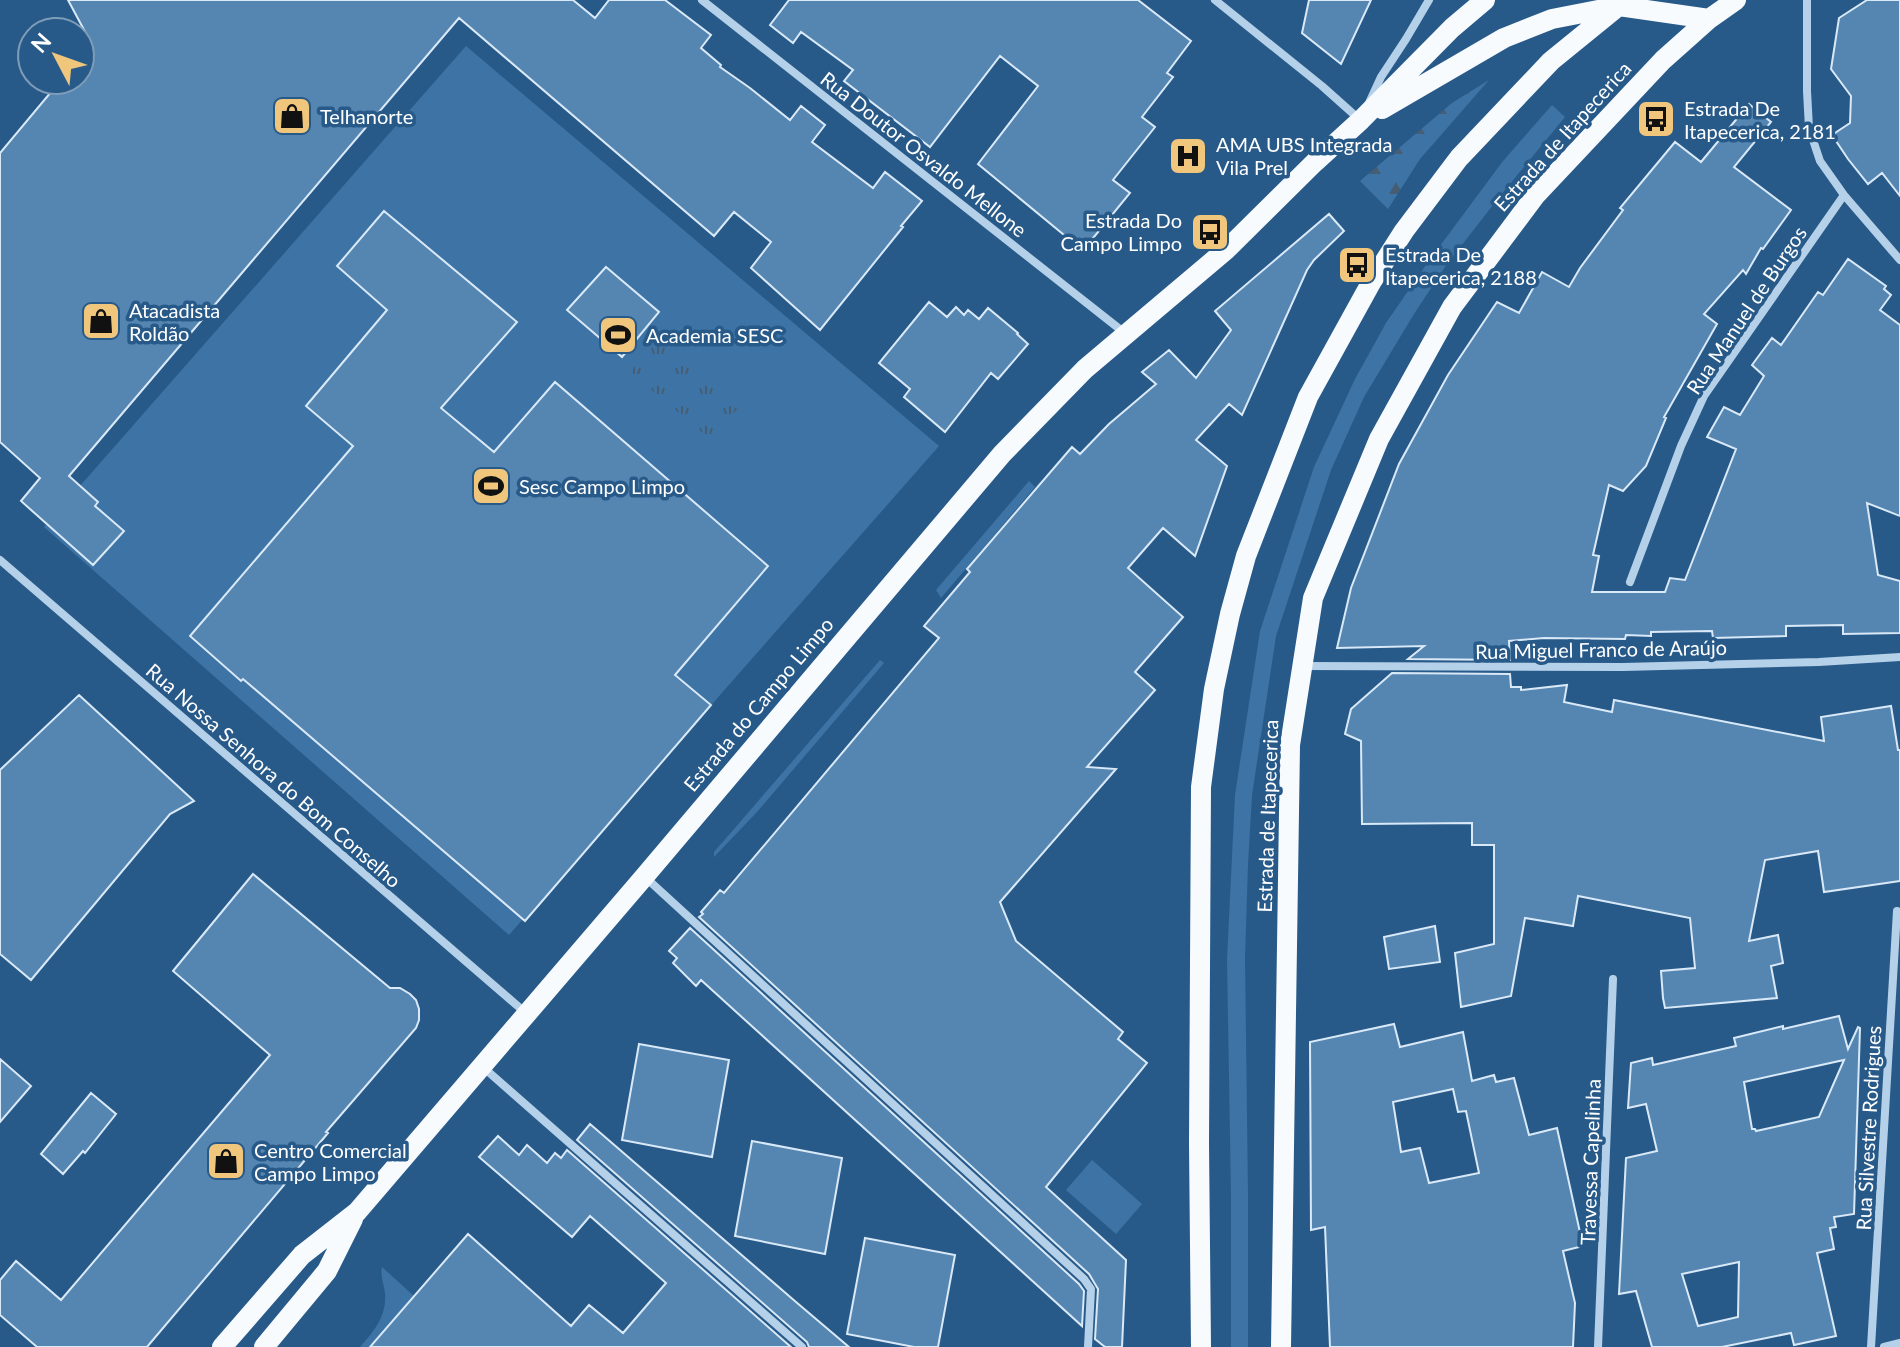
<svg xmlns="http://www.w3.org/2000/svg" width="1900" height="1347" font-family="Lato,sans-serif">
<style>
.green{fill:#3d74a5}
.forest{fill:url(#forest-firs)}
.park{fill:url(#park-tufts)}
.building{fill:#5586b2;stroke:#d9e9f7;stroke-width:2;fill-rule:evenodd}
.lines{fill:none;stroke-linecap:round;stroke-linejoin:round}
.minor{stroke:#b5d1e9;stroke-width:8}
.primary{stroke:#f8fbfe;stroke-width:20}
.labels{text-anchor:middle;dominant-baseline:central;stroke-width:7;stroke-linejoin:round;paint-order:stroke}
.poi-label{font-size:20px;fill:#fff;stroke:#285a89;text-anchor:start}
.street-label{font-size:20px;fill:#fff;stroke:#285a89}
</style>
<defs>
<pattern id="forest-firs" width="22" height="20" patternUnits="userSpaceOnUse" patternTransform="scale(2)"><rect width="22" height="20" fill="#3d74a5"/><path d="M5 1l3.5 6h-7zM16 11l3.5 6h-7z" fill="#455e74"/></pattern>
<pattern id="park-tufts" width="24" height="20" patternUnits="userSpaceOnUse" patternTransform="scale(2)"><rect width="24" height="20" fill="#3d74a5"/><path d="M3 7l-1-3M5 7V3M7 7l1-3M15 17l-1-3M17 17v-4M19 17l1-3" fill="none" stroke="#455e74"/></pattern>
</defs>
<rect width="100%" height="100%" fill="#285a89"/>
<!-- green -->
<path class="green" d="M466,46L939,446L509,935L44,527Z
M1552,105L1565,117L1500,196L1447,264L1414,314L1364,397L1331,470L1276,636L1252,795L1248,864L1245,958L1248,1196V1347H1231V1195L1227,959L1235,795L1260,631L1314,467L1355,379L1386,323L1428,262L1503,161Z
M1029,481L1035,487L941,598L936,590Z
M880,660L884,663L757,812L714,857V852L734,829Z
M1092,1160L1142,1204L1116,1234L1066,1190Z
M382,1267L414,1296L370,1347H360C374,1331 387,1316 385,1293C384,1284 380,1277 382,1267Z"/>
<!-- forest -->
<path class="forest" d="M1489,80L1420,159L1388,209L1360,181L1452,103Z"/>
<!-- park -->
<path class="park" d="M667,328L748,396L711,440L630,372Z"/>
<!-- building -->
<path class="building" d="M68,0H573L595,18L609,0H665L711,35L701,48L721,65L720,67L750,88L790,120L801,106L825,125L812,142L873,188L885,172L922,201L901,226L903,227L820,330L751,268L771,242L734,212L714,236L459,18L69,476L98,502L95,506L124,531L93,565L21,501L40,478L0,442V153L61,80H80V57L91,43Z
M789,0H1138L1191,41L1167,73L1173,77L1142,117L1155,127L1113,180L1130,193L1085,248L1078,242L1075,244L978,164L1038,86L1000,56L930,147L844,81L853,70L801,32L793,43L770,25Z
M1309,0H1371L1341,64L1302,33Z
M1867,0H1900V196L1882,173L1868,184L1848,159L1832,135L1850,123L1851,96L1831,69L1839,18Z
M1749,104L1771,122L1734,167L1791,210L1763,249L1761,248L1746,274L1743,270L1704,314L1717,324L1664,417L1666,418L1646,466L1623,491L1609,485L1593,555L1599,556L1592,592H1665L1670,578L1685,580L1736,449L1707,437L1724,407L1740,415L1764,376L1752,365L1772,338L1781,345L1818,292L1823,295L1848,259L1886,286L1884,289L1891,295L1880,310L1900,325V516L1867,503L1878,575L1900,581V633L1843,634V625L1786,626V636L1713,638L1712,631L1651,632V636L1626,635L1625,639L1544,638L1509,641L1510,660L1408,659L1424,646L1337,648L1351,588L1399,464L1448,375L1497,302L1519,313L1542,272L1569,287L1580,268L1623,210L1620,208L1675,142L1701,162Z
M384,211L517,322L441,408L494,452L555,382L768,566L675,675L711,705L525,921L243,679L241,681L190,636L353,446L306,406L387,310L337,266Z
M1329,214L1344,231L1314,260L1307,270L1242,415L1229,404L1196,440L1227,466L1195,556L1163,528L1128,568L1183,617L1135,672L1155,690L1087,767L1116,769L1000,902L1016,941L1123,1032L1118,1039L1147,1063L1046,1187L1126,1260L1122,1347H1105L1095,1339L1098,1289L1089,1274L699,917L703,914L701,912L720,890L724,893L939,638L924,626L970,572L967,569L1072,447L1080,454L1109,424L1156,384L1142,372L1169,350L1196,378L1231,330L1215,311Z
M606,267L659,312L622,357L567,310Z
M929,302L947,317L956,307L964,315L968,310L979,319L988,308L1018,333L1017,334L1028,344L998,379L991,373L945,432L904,397L910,389L879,363Z
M1392,673L1510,674L1511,687H1521V690L1567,685L1564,702L1612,712L1614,700L1824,741L1821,717L1891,706L1898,750H1900V881L1824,892L1818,851L1765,860L1749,941L1778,935L1783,963L1771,966L1777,998L1665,1008L1663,998L1661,971L1695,968L1690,918L1578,896L1573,926L1525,918L1511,996L1461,1007L1455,953L1494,944V845H1472V823L1362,824L1361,741L1345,734L1351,709Z
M79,695L194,801L170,814L31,980L0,954V770Z
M253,874L390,988H400L410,994L416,1000L419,1009V1020L416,1028L326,1132L328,1133L147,1347H37L0,1315V1280L16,1261L61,1300L270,1055L173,971Z
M1435,926L1440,962L1389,969L1384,937Z
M690,928L1079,1284L1084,1291L1082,1326L701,980L696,986L673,963L677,958L669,951Z
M1839,1016L1848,1049L1858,1027L1860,1028L1854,1214L1834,1217L1836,1227L1830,1228L1834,1249L1817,1253L1836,1336L1794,1345L1791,1333L1722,1347H1652L1636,1291L1619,1294L1626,1158L1657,1151L1646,1104L1628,1108L1631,1063L1652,1058L1653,1065L1736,1046L1734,1038L1783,1026V1029ZM1844,1060L1819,1117L1756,1131L1755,1129H1752L1744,1082ZM1739,1262L1738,1317L1698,1326L1682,1274Z
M1394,1024L1400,1047L1463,1032L1472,1081L1494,1075L1496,1082L1514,1078L1529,1135L1557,1128L1583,1246L1563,1251L1575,1303L1573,1347H1330L1325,1227L1311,1230L1310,1042ZM1453,1089L1458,1112L1466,1111L1479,1173L1429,1183L1420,1148L1401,1152L1393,1102Z
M639,1044L729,1060L712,1157L622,1140Z
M0,1059L31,1086L0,1122Z
M91,1093L116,1114L85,1153L83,1151L63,1174L41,1154Z
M590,1124L796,1302L849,1347H809L807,1342L577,1140Z
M498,1136L519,1155L527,1145L547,1163L555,1153L561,1158L567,1150L791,1347H370L468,1234L571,1326L589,1305L623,1333L666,1283L590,1216L572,1237L479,1157Z
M752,1141L842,1158L825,1254L735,1236Z
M865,1238L955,1255L938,1347H914L847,1334Z"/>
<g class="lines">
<!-- minor -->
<path class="minor" d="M702,0L1126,334
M1215,0L1322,86L1359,119
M1807,0V91L1809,128L1820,161L1844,195L1900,260
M1369,103L1381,77L1406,39L1429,0
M0,560L527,1014
M1630,582L1681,446L1704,396L1844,195
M1303,666L1623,667L1819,662L1900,657
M645,877L1084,1279L1091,1289L1088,1347
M484,1068L802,1347
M1598,1347L1613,979
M1871,1347L1897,911
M1884,1347L1900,1343"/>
<!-- primary -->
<path class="primary" d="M1382,109L1504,38L1552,19L1619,6L1709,19
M222,1347L302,1255L357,1212L644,877L1002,454L1085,369L1227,249L1315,162L1361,120L1452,28L1485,0
M264,1347L327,1271L353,1219
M1201,1347L1199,1143L1201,787L1214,689L1230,614L1246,556L1308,397L1372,281L1404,231L1459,158L1551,61L1626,0
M1281,1347L1290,745L1313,598L1379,439L1452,307L1535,196L1663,60L1709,19L1736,0"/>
</g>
<!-- icons -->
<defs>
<symbol id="shop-square" viewBox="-11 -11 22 22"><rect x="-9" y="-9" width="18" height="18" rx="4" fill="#f0c57c" stroke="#285a89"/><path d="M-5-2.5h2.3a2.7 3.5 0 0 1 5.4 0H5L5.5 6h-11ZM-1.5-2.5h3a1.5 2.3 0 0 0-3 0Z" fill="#111"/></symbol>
<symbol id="bus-square" viewBox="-11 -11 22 22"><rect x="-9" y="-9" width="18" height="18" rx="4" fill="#f0c57c" stroke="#285a89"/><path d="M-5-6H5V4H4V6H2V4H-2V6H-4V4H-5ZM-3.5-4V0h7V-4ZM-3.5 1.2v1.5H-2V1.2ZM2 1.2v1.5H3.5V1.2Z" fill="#111"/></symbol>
<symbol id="hospital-square" viewBox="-11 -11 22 22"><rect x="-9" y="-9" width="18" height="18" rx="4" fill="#f0c57c" stroke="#285a89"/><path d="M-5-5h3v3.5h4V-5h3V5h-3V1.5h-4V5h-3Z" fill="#111"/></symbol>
<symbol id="stadium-square" viewBox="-11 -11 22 22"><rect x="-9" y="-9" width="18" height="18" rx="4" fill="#f0c57c" stroke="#285a89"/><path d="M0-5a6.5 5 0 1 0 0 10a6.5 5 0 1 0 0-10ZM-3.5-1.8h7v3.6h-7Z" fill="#111"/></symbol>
</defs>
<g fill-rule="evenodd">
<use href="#shop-square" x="270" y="94" width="44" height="44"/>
<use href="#bus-square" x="1634" y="97" width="44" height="44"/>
<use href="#hospital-square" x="1166" y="134" width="44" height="44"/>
<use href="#bus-square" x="1188" y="210" width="44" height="44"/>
<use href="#bus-square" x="1335" y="243" width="44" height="44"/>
<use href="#shop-square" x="79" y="299" width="44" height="44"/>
<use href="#stadium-square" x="596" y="313" width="44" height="44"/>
<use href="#stadium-square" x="469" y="464" width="44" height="44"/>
<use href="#shop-square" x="204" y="1139" width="44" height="44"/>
</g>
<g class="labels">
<!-- poi labels -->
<g class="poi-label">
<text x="1684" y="108">Estrada De<tspan x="1684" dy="23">Itapecerica, 2181</tspan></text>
<text x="320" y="116">Telhanorte</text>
<text x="1216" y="144">AMA UBS Integrada<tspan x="1216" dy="23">Vila Prel</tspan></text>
<text x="1182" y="220" text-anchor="end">Estrada Do<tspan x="1182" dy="23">Campo Limpo</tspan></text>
<text x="1385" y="254">Estrada De<tspan x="1385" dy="23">Itapecerica, 2188</tspan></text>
<text x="129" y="310">Atacadista<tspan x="129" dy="23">Roldão</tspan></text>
<text x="646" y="335">Academia SESC</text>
<text x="519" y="486">Sesc Campo Limpo</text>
<text x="254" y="1150">Centro Comercial<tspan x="254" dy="23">Campo Limpo</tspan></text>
</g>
<!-- street labels -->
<g class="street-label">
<text transform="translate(1562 136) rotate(-48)">Estrada de Itapecerica</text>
<text transform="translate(924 154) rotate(38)">Rua Doutor Osvaldo Mellone</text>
<text transform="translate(1746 310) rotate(-56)">Rua Manuel de Burgos</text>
<text transform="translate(1601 649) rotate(-1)">Rua Miguel Franco de Araújo</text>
<text transform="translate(758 704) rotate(-50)">Estrada do Campo Limpo</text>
<text transform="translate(274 775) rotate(41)">Rua Nossa Senhora do Bom Conselho</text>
<text transform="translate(1267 816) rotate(-88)">Estrada de Itapecerica</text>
<text transform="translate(1868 1128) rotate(-87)">Rua Silvestre Rodrigues</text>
<text transform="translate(1590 1162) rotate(-88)">Travessa Capelinha</text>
</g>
</g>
<!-- north arrow -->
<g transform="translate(56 56) rotate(311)"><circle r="38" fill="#285a89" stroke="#7e9cb8" stroke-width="2"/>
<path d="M0-6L14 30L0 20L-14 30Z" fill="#f0c57c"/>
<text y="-12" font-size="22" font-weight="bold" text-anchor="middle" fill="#ffffff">N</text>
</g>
</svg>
